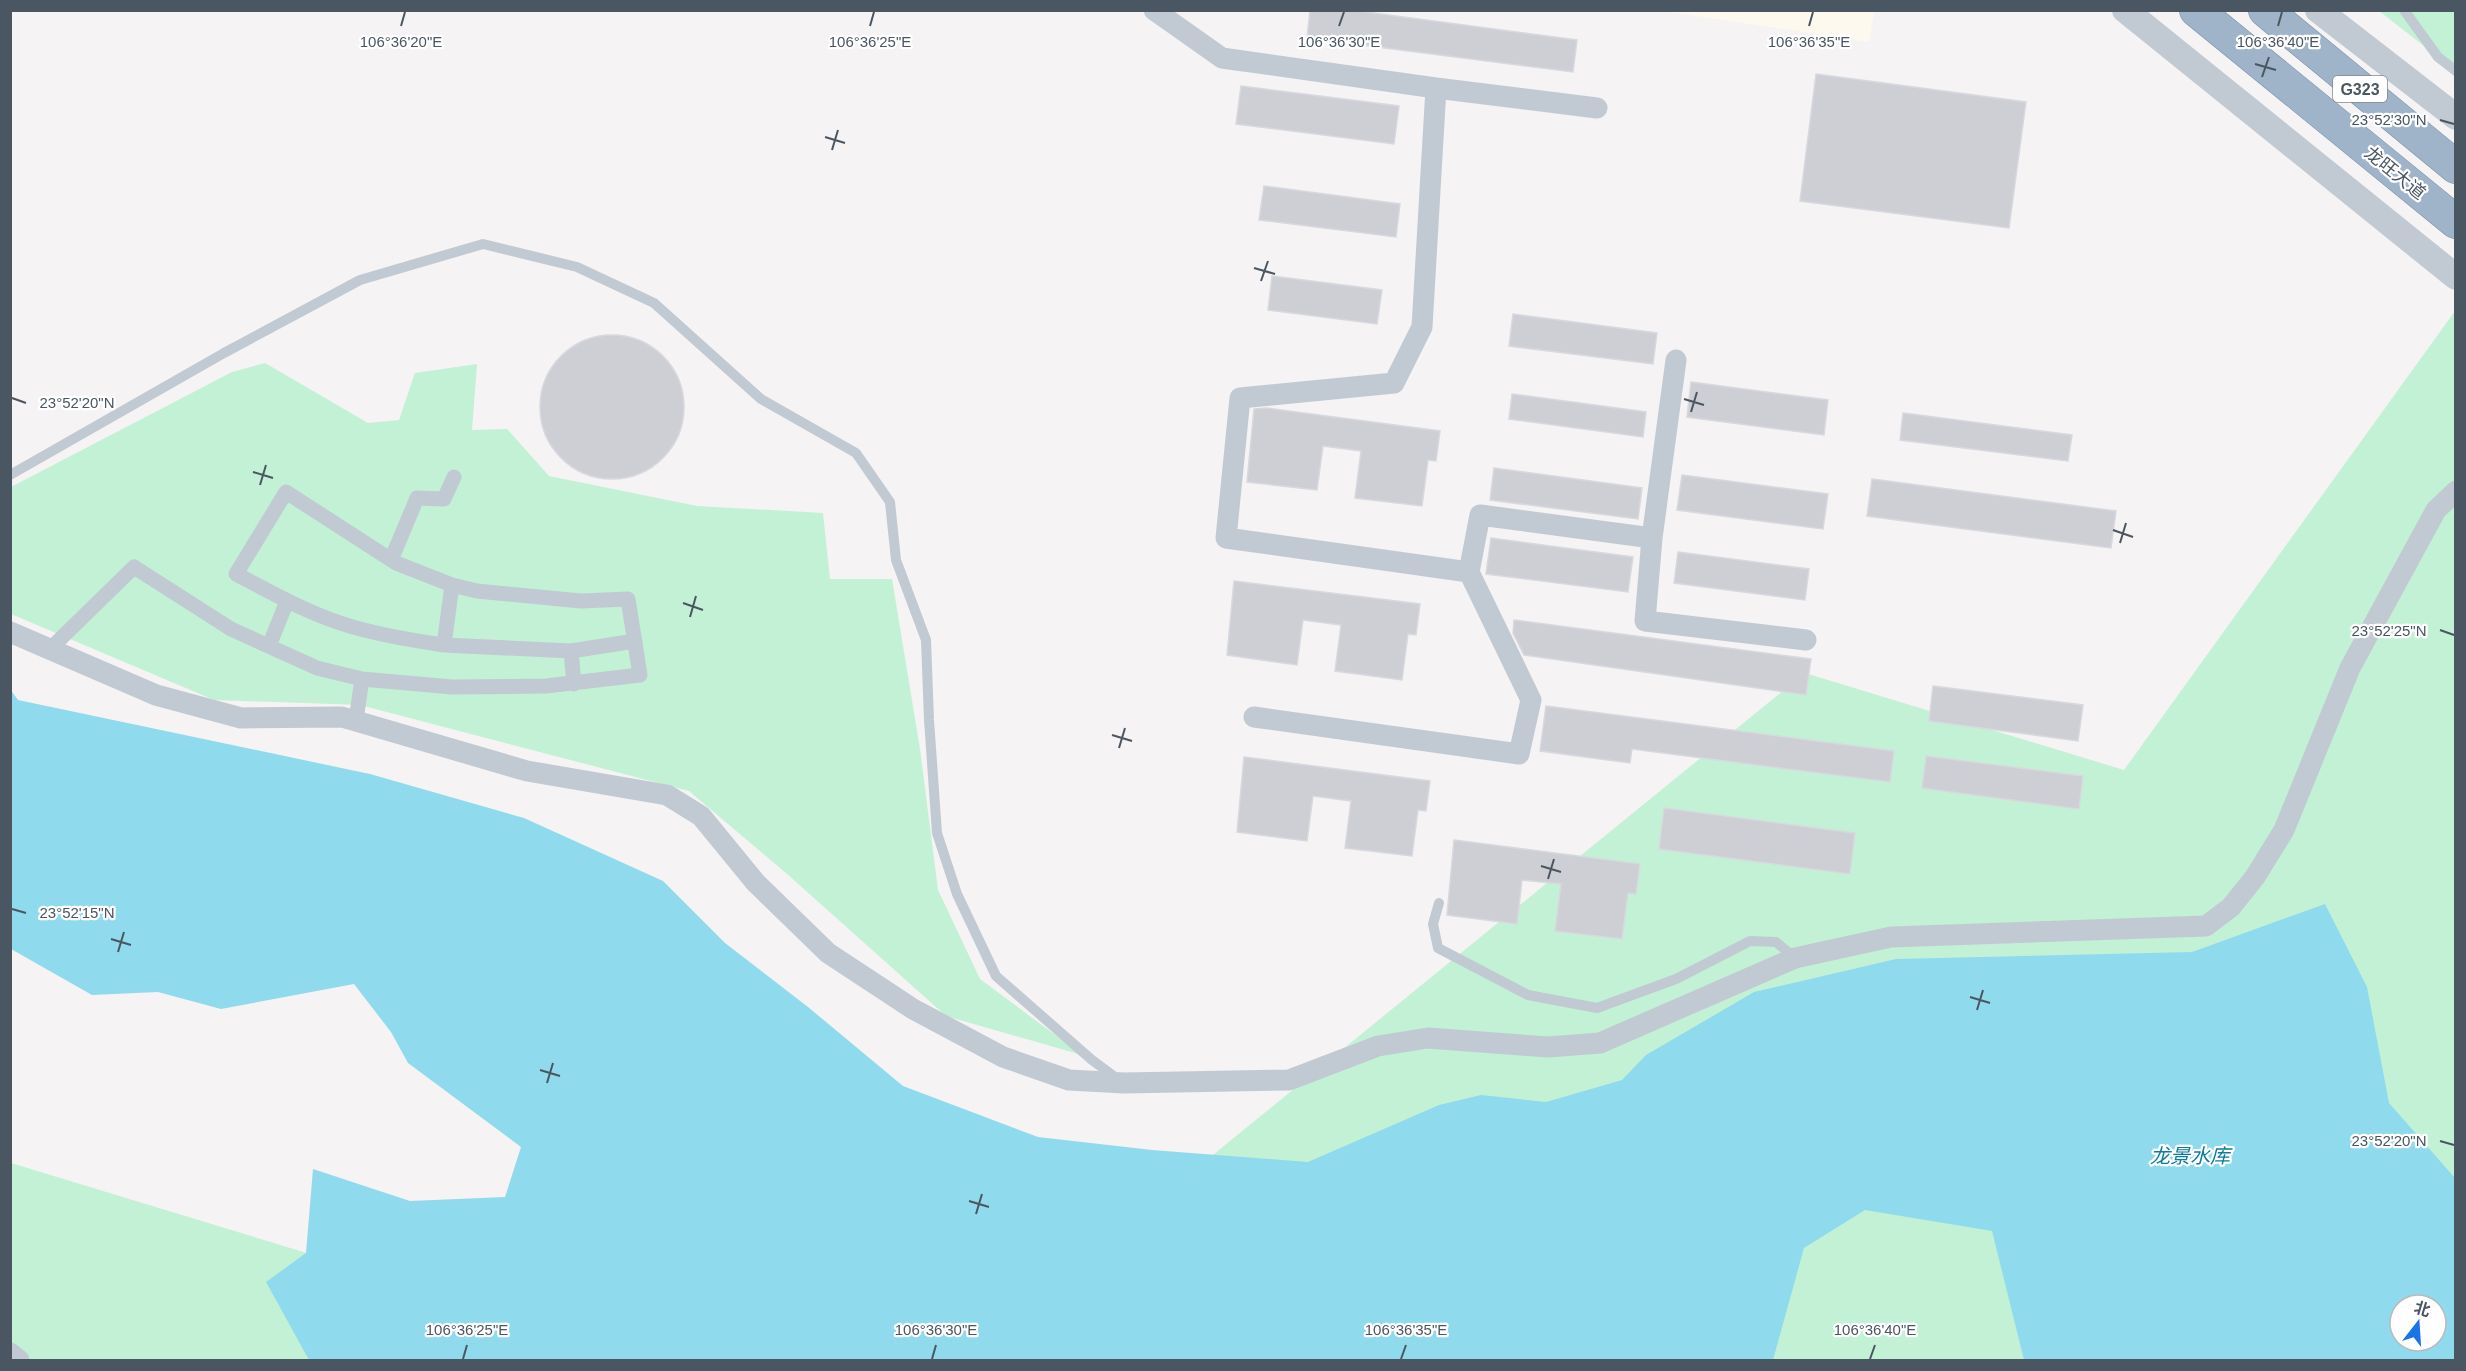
<svg xmlns="http://www.w3.org/2000/svg" width="2466" height="1371" font-family="Helvetica,'Noto Sans SC',sans-serif">
<style>
.commercial{fill:#fdf9ef}
.green{fill:#c3f1d5;fill-rule:evenodd}
.water{fill:#90daee;fill-rule:evenodd}
.building{fill:#cdcfd5;stroke:#d7d9de;stroke-width:1.5}
.lines{fill:none;stroke-linecap:round;stroke-linejoin:round}
.trunk-casing{stroke:#7690ad;stroke-width:34}
.service{stroke:#c1cad2;stroke-width:10}
.pedestrian{stroke:#c1cad2;stroke-width:15}
.minor{stroke:#c1cad2;stroke-width:21}
.tertiary{stroke:#c1cad2;stroke-width:26}
.trunk{stroke:#9fb4c9;stroke-width:33}
.ticks{fill:none;stroke:#4a5661;stroke-width:2}
.labels{text-anchor:middle;dominant-baseline:central;stroke-width:4.5;stroke-linejoin:round;paint-order:stroke}
.shield{fill:#fff;stroke:#808990;stroke-width:1.5}
.shield-label{font-size:16px;font-weight:bold;fill:#4a5661}
.street-label{font-size:18px;fill:#4a5661;stroke:#fff}
.water-label{font-size:20px;font-style:italic;fill:#0c7c9b;stroke:#fff}
.ticks-label{font-size:15px;text-anchor:middle;fill:#4a5661;stroke:#fff;stroke-width:4.5;stroke-linejoin:round;paint-order:stroke}
</style>
<rect width="100%" height="100%" fill="#f5f3f3"/>
<!-- commercial -->
<path class="commercial" d="M1663,11H1874L1869,42Z"/>
<!-- green -->
<path class="green" d="M2379,11H2455V70Z
M2455,311V1360H1494L1187,1176L1805,673L2124,770ZM2400,1305H2436V1341H2400Z
M265,363L368,423L399,420L415,373L477,364L472,430L507,429L549,476L697,506L823,513L830,579H892L920,749L938,890L980,979L1082,1055L946,1016L786,873L689,791L360,705L214,700L11,614V487L232,372Z
M11,1163L658,1360H11Z"/>
<!-- water -->
<path class="water" d="M10,689L18,700L370,774L524,818L663,881L725,943L808,1007L903,1086L1038,1137L1152,1150L1308,1162L1439,1105L1481,1095L1546,1102L1622,1080L1646,1055L1754,992L1896,959L2192,952L2325,904L2367,987L2389,1103L2455,1178V1360H2024L1992,1231L1865,1210L1804,1248L1773,1360H309L266,1282L306,1253L313,1169L410,1201L505,1197L521,1147L408,1063L391,1032L354,984L221,1009L158,992L92,995L11,949ZM2400,1305H2436V1341H2400Z"/>
<!-- building -->
<path class="building" d="M1310,10H1351L1577,40L1573,72L1307,38Z
M1816,74L2026,102L2009,228L1800,201Z
M1241,86L1399,106L1394,144L1236,124Z
M1264,186L1400,204L1396,237L1259,220Z
M1272,276L1382,290L1377,324L1268,310Z
M1513,314L1657,333L1653,364L1509,346Z
M540 407a72 72 0 1 1 144 0a72 72 0 1 1-144 0Z
M1691,382L1828,400L1824,435L1687,417Z
M1512,394L1646,412L1643,437L1509,419Z
M1267,408L1440,431L1436,461L1428,460L1422,506L1355,498L1361,451L1323,446L1317,490L1247,482L1254,409Z
M1903,413L2072,435L2068,461L1900,440Z
M1494,468L1642,488L1638,519L1490,500Z
M1682,475L1828,494L1823,529L1677,510Z
M1872,479L2116,511L2111,548L1867,516Z
M1491,538L1633,557L1628,592L1486,574Z
M1678,552L1809,569L1805,600L1674,583Z
M1234,581L1420,604L1416,635L1408,634L1402,680L1335,671L1341,625L1303,620L1297,665L1227,655Z
M1514,620L1811,659L1806,695L1524,655L1513,633Z
M1933,686L2083,705L2078,741L1929,721Z
M1546,706L1894,751L1890,782L1632,749L1630,763L1540,751Z
M1926,756L2083,776L2079,809L1922,788Z
M1244,757L1430,781L1426,811L1418,810L1412,856L1345,848L1351,801L1313,796L1307,841L1237,832Z
M1664,808L1855,833L1850,874L1659,849Z
M1454,840L1640,864L1636,894L1628,893L1622,939L1555,931L1561,884L1522,880L1517,924L1447,915Z"/>
<g class="lines">
<defs>
<path id="trunk" d="M2196,10L2456,222
M2265,10L2456,167"/>
</defs>
<!-- trunk casing -->
<use href="#trunk" class="trunk-casing"/>
<!-- service -->
<path class="service" d="M2404,10L2438,57L2456,71
M10,475L224,353L360,280L483,244L577,267L654,303L761,399L856,453L890,502L896,560L926,640L929,720L937,833L957,894L996,976L1092,1060L1119,1080
M1439,903L1433,924L1438,948L1528,995L1597,1008L1676,979L1750,941L1776,942L1795,958"/>
<!-- pedestrian -->
<path class="pedestrian" d="M391,560L417,498L444,499L454,477
M444,645L571,651L635,641
M269,646L287,601
M49,650L134,567L231,629L317,668L362,679L452,687L546,686L640,675L628,599L581,601L477,591L452,585L396,563L286,492L236,574C270,592 304,611 340,623C373,634 409,640 444,645L452,585
M571,651L574,684
M356,720L362,679"/>
<!-- minor -->
<path class="minor" d="M1154,10L1222,58L1436,88
M1652,538L1645,621L1806,640
M1469,572L1480,515L1652,538L1676,360
M10,632L156,695L241,718L342,717L527,771L667,795L701,816L756,883L828,953L913,1009L1003,1057L1069,1080L1124,1083L1289,1080L1378,1046L1428,1038L1548,1047L1600,1043L1795,958L1891,937L2206,926L2231,907L2255,877L2284,830L2350,668L2436,510L2456,491
M1254,717L1519,754L1531,700L1469,572L1226,538L1240,398L1394,383L1422,327L1436,88L1597,108
M10,1353L19,1360"/>
<!-- tertiary -->
<path class="tertiary" d="M2125,10L2456,277
M2318,10L2456,117"/>
<!-- trunk -->
<use href="#trunk" class="trunk"/>
</g>
<!-- ticks -->
<path class="ticks" d="M401,26L405,12M870,26L874,12M1339,26L1344,12M1809,26L1813,12M2278,26L2282,12M2255,64L2276,70M2262,77L2269,57M2440,120L2454,124M825,137L845,143M832,150L838,130M1254,268L1275,274M1261,281L1268,261M12,398L26,403M1684,399L1704,405M1691,412L1697,392M253,472L273,478M260,485L266,465M2113,530L2133,537M2120,543L2126,523M683,603L703,610M690,617L696,596M2440,630L2454,635M1112,735L1132,741M1119,748L1125,728M1541,866L1561,872M1548,879L1554,859M12,909L26,913M111,939L131,945M118,952L124,932M1970,997L1990,1003M1977,1010L1983,990M540,1070L560,1076M547,1083L553,1063M2440,1141L2454,1145M969,1201L989,1207M976,1214L982,1194M463,1359L467,1345M932,1359L936,1345M1401,1359L1406,1345M1870,1359L1875,1345"/>
<g class="labels">
<!-- shield labels -->
<rect class="shield" x="2333" y="76" width="54" height="26" rx="4.5"/>
<g class="shield-label">
<text x="2360" y="89">G323</text>
</g>
<!-- street labels -->
<g class="street-label">
<text transform="translate(2395 173) rotate(39)">龙旺大道</text>
</g>
<!-- water labels -->
<g class="water-label">
<text x="2190" y="1156">龙景水库</text>
</g>
</g>
<g class="ticks-label">
<text x="401" y="47">106°36'20"E</text>
<text x="870" y="47">106°36'25"E</text>
<text x="1339" y="47">106°36'30"E</text>
<text x="1809" y="47">106°36'35"E</text>
<text x="2278" y="47">106°36'40"E</text>
<text x="2389" y="125">23°52'30"N</text>
<text x="77" y="408">23°52'20"N</text>
<text x="2389" y="636">23°52'25"N</text>
<text x="77" y="918">23°52'15"N</text>
<text x="2389" y="1146">23°52'20"N</text>
<text x="467" y="1335">106°36'25"E</text>
<text x="936" y="1335">106°36'30"E</text>
<text x="1406" y="1335">106°36'35"E</text>
<text x="1875" y="1335">106°36'40"E</text>
</g>
<!-- border -->
<rect width="2466" height="1371" fill="none" stroke="#4a5661" stroke-width="24"/>
<!-- north arrow -->
<g transform="translate(2418 1323) rotate(17)"><circle r="28" fill="#ffffff" stroke="#b7bbc0" stroke-width="1.5"/>
<path d="M0-4.5L10 22L0 15L-10 22Z" fill="#1a73e8"/>
<text y="-9" font-size="16" font-weight="bold" text-anchor="middle" fill="#4a5661">北</text>
</g>
</svg>
